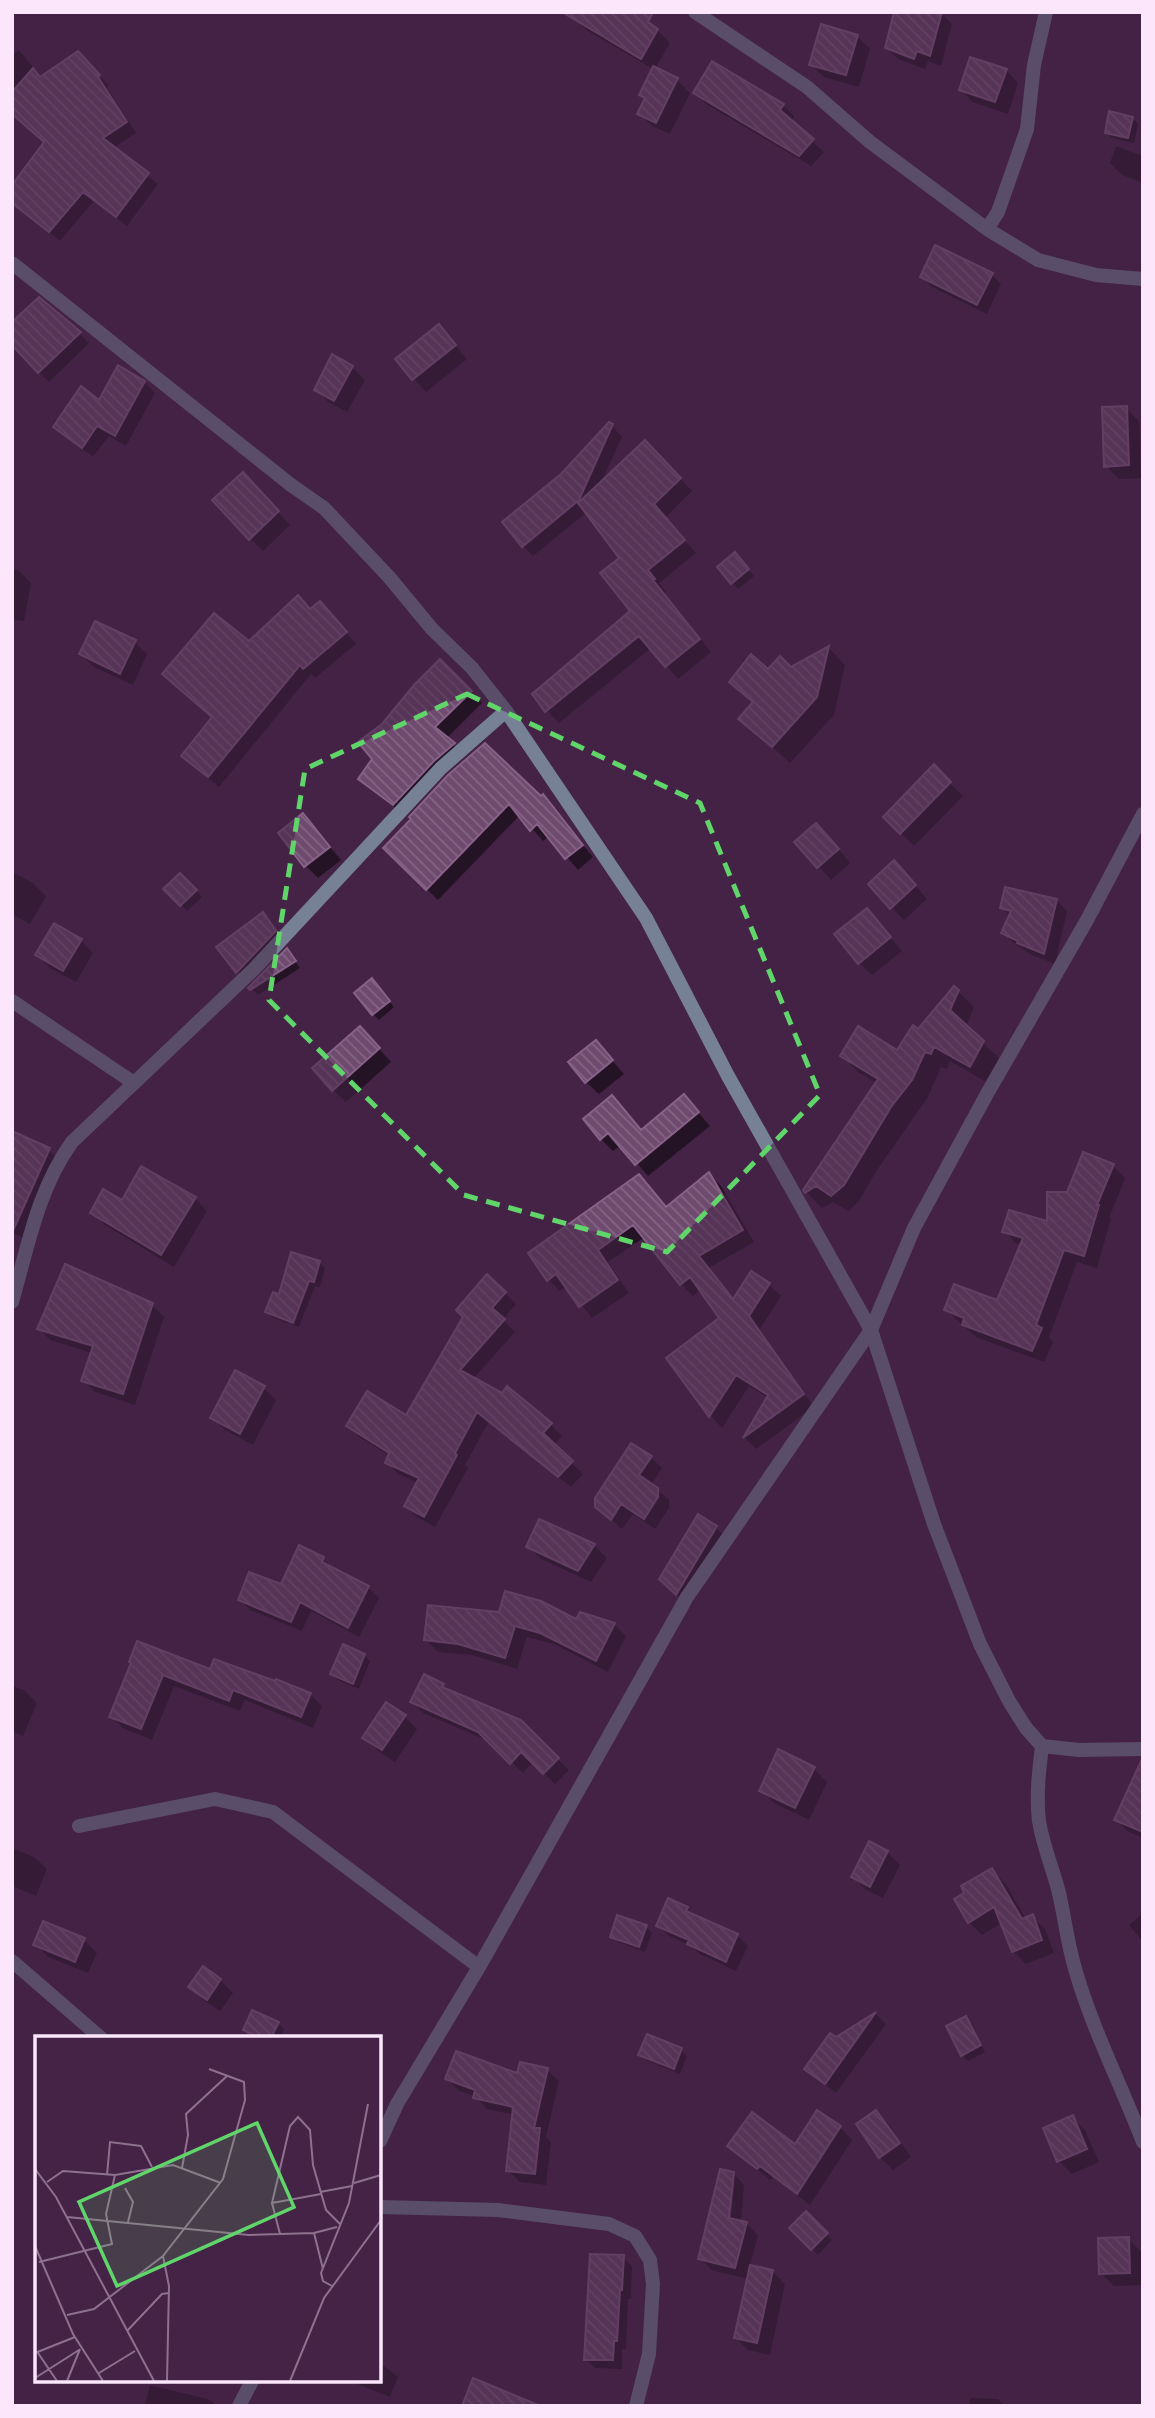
<svg xmlns="http://www.w3.org/2000/svg" width="1155" height="2418" font-family="Signika,sans-serif">
<style>
.shadow{fill:#0007;fill-rule:evenodd}
.building{fill:url(#building-back-hatch);stroke:#876188;stroke-width:2}
.lines{fill:none;stroke-linecap:round;stroke-linejoin:round}
.minor{stroke:#778196;stroke-width:14}
.marked{fill:none;stroke:#60d56a;stroke-width:5;stroke-dasharray:14 9;stroke-linejoin:round}
.inset-road{fill:none;stroke:#8e718f;stroke-width:2}
.view{fill:#60d56a;fill-opacity:0.15;stroke:#60d56a;stroke-width:3.5}
.inset-edge{fill:none;stroke:#fce6fc;stroke-width:3.5}
</style>
<defs>
<pattern id="building-back-hatch" width="6" height="6" patternUnits="userSpaceOnUse" patternTransform="scale(1.75)"><rect width="6" height="6" fill="#6e4a6f"/><path d="M-1 5l2 2M0 0l6 6M5-1l2 2" fill="none" stroke="#846484"/></pattern>
</defs>
<rect width="100%" height="100%" fill="#442346"/>
<!-- shadow -->
<path class="shadow" d="M941,13L952,24L941,66L928,61L925,69L898,59L887,48Z
M574,17L648,21L670,43L655,69L677,80L690,93L670,134L652,126L639,113L646,100L641,95L653,69L586,30Z
M857,36L870,49L859,87L824,77L811,64Z
M19,50L42,78L78,53L109,86L107,88L136,133L113,148L158,184L127,226L94,201L60,241L23,210L46,143L12,113V55Z
M1006,70L1018,83L1008,114L973,102L961,90Z
M695,93L783,105L794,116L791,122L824,152L811,166L706,104Z
M1132,118L1138,124L1134,143L1112,138L1106,132Z
M1116,146L1143,156V183L1122,175L1110,163Z
M992,275L1001,284L987,314L932,287L922,277Z
M439,326L467,359L426,392L397,360Z
M79,333L89,343L49,382L39,372Z
M352,367L365,380L347,412L328,402L316,389Z
M144,382L155,393L126,446L109,436L93,457L55,427Z
M1126,408L1139,421L1141,478L1119,479L1106,466Z
M612,426L622,437L601,483L645,442L692,491L665,518L696,553L659,583L666,592L664,593L711,652L678,679L651,648L559,723L547,710L633,611L621,558L587,512L533,556L523,546L563,475Z
M255,487L290,525L263,551L250,538Z
M741,560L754,576L738,589L720,567Z
M12,569L18,570L31,583L24,621L12,619Z
M311,610L330,614L356,644L315,678L311,674L219,787L183,756L214,718L249,643Z
M135,642L147,654L133,685L94,667L81,654Z
M829,648L845,665L834,715L790,763L741,719L754,704L731,682L769,671L791,669Z
M440,662L482,703L446,739L465,755L445,773L405,816L360,779L374,759L383,725Z
M934,767L963,796L914,846L885,817Z
M543,797L593,857L578,870L549,836L543,841L520,815L438,900L385,848L413,819Z
M303,815L341,860L318,878L306,866Z
M829,838L850,863L831,880L797,842Z
M12,872L33,883L46,896L30,924L12,914Z
M180,875L202,897L187,911L166,889Z
M906,875L927,899L904,920L891,907Z
M1056,900L1067,911L1055,964L1030,954L1014,943L1003,932L1011,917L1002,908Z
M867,910L902,951L872,975L859,963Z
M263,914L281,938L243,977L219,947Z
M81,940L93,953L76,982L50,968L37,955Z
M287,950L300,968L258,995L251,988Z
M377,987L394,1007L379,1020L373,1014Z
M958,991L974,1007L966,1027L999,1058L986,1082L950,1061L947,1069L941,1067L928,1097L875,1173L859,1201L848,1211L833,1202L822,1208L806,1192L877,1083L858,1072L842,1056L897,1052Z
M372,1041L391,1062L346,1102L333,1090Z
M596,1042L624,1074L599,1094L586,1082Z
M684,1096L710,1126L648,1176L621,1145L613,1151L601,1139L612,1097L642,1131Z
M49,1150L59,1160L24,1239L12,1232Z
M1113,1166L1125,1178L1109,1218L1111,1219L1097,1268L1077,1262L1049,1337L1053,1342L1044,1362L976,1337L946,1310L998,1303L1021,1245L1017,1244L1004,1231L1049,1224L1068,1194Z
M709,1174L721,1186L754,1242L709,1268L735,1300L769,1284L781,1296L760,1329L814,1407L756,1449L745,1438L768,1398L749,1386L722,1428L711,1416L668,1358L721,1318L701,1289L693,1296L681,1284L645,1237L608,1262L629,1293L592,1318L567,1287L560,1291L548,1279L639,1176L667,1208Z
M195,1198L207,1211L174,1267L105,1225L92,1212L123,1202Z
M319,1262L325,1268L320,1287L315,1286L299,1327L273,1318L267,1312L280,1296Z
M505,1293L516,1304L503,1320L515,1332L473,1379L550,1424L562,1436L554,1445L583,1474L571,1487L489,1421L465,1465L468,1468L435,1527L417,1517L406,1506L419,1483L398,1474L387,1463L390,1456L359,1437L348,1426L407,1417L465,1317Z
M152,1305L164,1317L135,1405L95,1392L83,1380L92,1353L50,1340L39,1328Z
M263,1387L276,1400L253,1445L225,1430L212,1417Z
M651,1458L662,1468L651,1485L669,1500V1508L655,1529L633,1514L622,1529L596,1506Z
M698,1517L716,1528L729,1540L690,1607L661,1579Z
M540,1521L594,1545L607,1558L591,1582L541,1559L528,1547Z
M323,1558L335,1570L368,1587L379,1598L359,1637L311,1611L302,1631L250,1610L240,1599L282,1586Z
M429,1607L614,1624L626,1636L608,1672L554,1644L527,1637L517,1669L472,1655L438,1652L426,1640Z
M364,1655L370,1661L359,1689L338,1680L332,1674Z
M133,1664L211,1672L310,1694L322,1706L313,1728L245,1700L240,1711L174,1686L152,1740L123,1728L111,1716Z
M12,1686L24,1690L37,1703L23,1736L12,1731Z
M443,1686L449,1692L520,1722L569,1770L555,1784L533,1762L523,1773L491,1742L423,1713L412,1702Z
M404,1716L417,1729L395,1762L377,1750L365,1737Z
M779,1752L814,1769L827,1782L809,1820L774,1803L761,1790Z
M1143,1800V1838L1129,1832L1116,1820Z
M869,1843L887,1852L900,1865L883,1898L866,1890L853,1877Z
M12,1848L34,1857L47,1869L36,1896L12,1886Z
M992,1870L1005,1883L1026,1919L1032,1917L1045,1929L1054,1953L1026,1964L1013,1951L1002,1923L982,1935L969,1922Z
M687,1908L695,1917L737,1935L748,1946L736,1971L700,1954L691,1946L669,1936L658,1926Z
M1143,1913V1942L1129,1925Z
M646,1927L652,1933L645,1952L618,1942L612,1936Z
M84,1940L97,1953L88,1973L48,1957L36,1944Z
M220,1980L233,1993L220,2011L203,2000L191,1987Z
M876,2014L886,2024L836,2093L806,2069L836,2039Z
M966,2018L972,2024L985,2052L968,2061L962,2055Z
M278,2023L284,2029L280,2038H256L245,2030Z
M648,2036L681,2050L687,2056L680,2074L646,2060L640,2054Z
M547,2070L559,2081L546,2137L551,2142L546,2185L520,2182L508,2170L514,2115L487,2109L475,2096L459,2091L448,2079L518,2076Z
M876,2112L889,2125L911,2157L893,2170L880,2157L858,2124Z
M1072,2118L1085,2130L1099,2162L1072,2174L1059,2161Z
M840,2127L852,2140L810,2205L773,2177L770,2180L729,2145L795,2147Z
M733,2173L744,2185L741,2222L746,2223L758,2235L750,2266L773,2272L785,2284L770,2355L748,2350L736,2338L748,2279L712,2270L700,2258ZM733,2177H735L730,2226H727Z
M806,2214L832,2240L818,2255L792,2228Z
M1128,2239L1141,2251L1142,2285L1114,2286L1101,2273Z
M623,2257L632,2266L631,2299H628L626,2349H622V2369L595,2368L585,2359Z
M380,2363L398,2377L390,2397L350,2381H380Z
M150,2385L211,2400L216,2406H145Z
M970,2398L998,2399L1004,2406H970Z"/>
<!-- building -->
<path class="building" d="M562,12H653L648,22L658,29L641,59Z
M894,12H942L930,56L917,51L914,59L885,48Z
M821,24L858,35L846,75L809,65Z
M78,51L100,75L98,77L127,122L103,138L149,173L116,217L83,192L49,232L12,203V185L44,142L12,114V92L33,68L40,77Z
M970,57L1007,69L995,102L959,90Z
M712,61L784,104L780,110L814,139L799,156L693,93Z
M653,66L678,78L656,123L637,114L645,98L639,95Z
M1109,111L1133,117L1128,138L1105,133Z
M935,245L993,273L977,305L920,277Z
M39,297L81,332L38,373L12,345V322Z
M439,324L456,345L412,380L395,359Z
M332,354L353,366L334,401L314,390Z
M118,365L145,381L115,436L97,426L82,448L53,427L81,386L99,400Z
M1127,406L1129,465L1104,467L1102,407Z
M609,422L613,424L579,500L522,547L502,522L561,474Z
M645,440L681,478L654,504L685,540L648,570L655,579L653,580L700,639L665,667L639,636L545,712L532,694L630,611L600,573L619,558L578,503Z
M243,472L279,511L249,540L212,500Z
M735,552L749,569L731,584L717,567Z
M298,595L310,609L320,601L347,632L303,669L300,665L208,777L181,756L212,717L162,674L214,613L249,641Z
M95,621L136,640L120,674L79,654Z
M829,646L817,697L772,747L738,719L753,702L729,682L751,654L768,669L780,656L791,667Z
M440,659L472,691L435,727L455,743L434,761L393,805L358,779L372,759L358,742L382,724L414,685Z
M485,743L541,796L543,794L583,845L565,859L537,824L530,831L509,804L426,890L383,848L411,819L409,817L448,775Z
M934,764L951,782L900,834L883,817Z
M303,813L330,847L304,867L278,833Z
M816,823L839,849L817,868L794,842Z
M894,860L916,885L890,909L868,884Z
M180,873L197,890L180,906L163,889Z
M1005,887L1057,899L1044,954L1017,943L1018,941L1001,933L1011,911L1000,908Z
M867,908L891,937L858,964L834,934Z
M263,912L276,931L236,973L216,947Z
M54,923L82,939L63,971L35,955Z
M287,948L296,961L250,990L248,988Z
M372,978L390,1001L372,1015L354,993Z
M954,986L959,990L950,1010L984,1041L970,1067L934,1047L931,1054L925,1052L912,1080L891,1107L844,1185L831,1196L816,1186L805,1193L803,1190L878,1079L840,1056L858,1026L897,1050L913,1025L918,1029Z
M360,1026L380,1048L332,1091L312,1068Z
M596,1040L613,1060L585,1083L568,1062Z
M684,1094L699,1112L635,1165L608,1133L600,1140L583,1119L612,1095L641,1130Z
M12,1131L50,1148L12,1233Z
M1083,1152L1114,1164L1097,1205H1099L1084,1256L1064,1250L1036,1325L1042,1328L1032,1351L962,1325L964,1318L944,1310L954,1284L997,1300L1023,1238L1002,1232L1009,1210L1047,1221V1192H1067Z
M141,1166L196,1197L161,1255L90,1213L103,1189L122,1200Z
M709,1172L743,1230L699,1256L733,1299L751,1271L770,1283L749,1316L804,1394L743,1438L768,1395L736,1375L709,1417L666,1358L719,1318L690,1277L680,1285L633,1225L598,1250L618,1280L579,1307L556,1274L547,1281L528,1253L639,1174L666,1207Z
M291,1252L320,1261L314,1282L309,1281L293,1323L265,1312L273,1292L279,1294Z
M65,1264L153,1303L123,1394L81,1381L93,1346L37,1329Z
M487,1274L506,1292L492,1308L505,1319L460,1370L502,1393L507,1386L552,1423L543,1433L573,1461L558,1477L477,1412L455,1453L457,1455L424,1517L404,1506L419,1478L385,1463L389,1453L346,1426L367,1391L406,1415L463,1317L456,1310Z
M235,1370L265,1386L240,1434L210,1418Z
M631,1443L652,1456L639,1475L658,1488V1497L644,1519L621,1504L611,1520L595,1507V1498Z
M698,1514L717,1526L676,1595L659,1579Z
M539,1519L595,1544L578,1571L526,1547Z
M299,1545L324,1557L322,1562L369,1586L348,1628L300,1602L291,1622L238,1600L249,1572L281,1584Z
M505,1591L541,1601L576,1619L580,1612L615,1623L596,1661L540,1633L515,1626L505,1658L458,1644L424,1640L428,1605L499,1612Z
M137,1641L210,1669L214,1659L275,1681L276,1679L311,1693L301,1717L233,1690L229,1701L163,1675L141,1729L109,1717L131,1663L129,1662Z
M343,1644L365,1654L353,1684L330,1674Z
M424,1674L444,1684L442,1687L521,1720L559,1758L543,1774L521,1752L510,1764L478,1732L410,1702Z
M386,1702L406,1715L382,1750L362,1738Z
M778,1749L815,1767L795,1808L759,1791Z
M1142,1759H1143V1832L1114,1820Z
M869,1841L888,1851L870,1887L851,1877Z
M992,1868L1022,1919L1033,1914L1042,1940L1012,1952L994,1907L968,1923L954,1899L964,1893L961,1886Z
M668,1898L688,1907L686,1911L738,1934L726,1962L687,1944L689,1940L656,1926Z
M617,1915L647,1925L639,1947L610,1937Z
M43,1921L85,1938L75,1962L33,1945Z
M203,1966L221,1979L207,2000L188,1987Z
M252,2010L279,2022L271,2038H260L243,2030Z
M876,2012L825,2084L804,2069L830,2033L836,2037Z
M966,2016L981,2045L961,2056L946,2026Z
M647,2034L682,2048L674,2069L638,2055Z
M456,2051L517,2073L520,2062L548,2068L534,2128H540L535,2174L506,2171L513,2107L473,2098L475,2090L445,2079Z
M817,2110L841,2126L797,2194L760,2166L757,2169L727,2146L752,2112L795,2144Z
M876,2110L900,2143L879,2158L856,2124Z
M1073,2115L1087,2149L1057,2162L1043,2128Z
M720,2169L734,2172L729,2218L747,2222L735,2268L698,2259Z
M806,2211L828,2233L811,2250L789,2228Z
M1129,2237L1130,2273L1099,2274L1098,2238Z
M590,2254L624,2255L622,2290H620L617,2341H614L613,2360H584Z
M750,2265L773,2270L757,2343L734,2338Z
M473,2378L538,2405V2406H462Z"/>
<g class="lines">
<!-- minor -->
<path class="minor" d="M695,12L807,87L870,142L987,229L998,212L1027,129L1034,65L1046,12
M987,229L1038,260L1096,275L1143,279
M12,263L291,485L324,508L389,577L432,629L472,668L506,711L646,918L728,1076L871,1330L934,1524L980,1644L1009,1701L1026,1728L1042,1746L1079,1750L1143,1749
M12,1001L134,1083
M12,1302C28,1246 38,1189 72,1142L254,969L441,768L506,711
M1042,1746C1039,1771 1036,1796 1039,1821C1043,1846 1053,1869 1059,1893C1065,1919 1068,1947 1076,1972C1093,2030 1121,2085 1143,2142
M79,1826L215,1799L273,1812L479,1967
M12,1961L101,2038
M380,2141L397,2104L479,1967L687,1597L871,1330L914,1228L988,1092L1087,920L1143,814
M380,2207L498,2210L609,2224L635,2236L650,2260L653,2284L649,2354L636,2406
M239,2406L252,2381"/>
</g>
<!-- marked area -->
<path d="M0 0H1155V2418H0ZM467,694L700,803L820,1095L667,1252L464,1195L269,1000L305,769Z" fill="#442346" fill-opacity=".55" fill-rule="evenodd"/>
<path class="marked" d="M467,694L700,803L820,1095L667,1252L464,1195L269,1000L305,769Z"/>
<!-- overview -->
<g transform="translate(35 2036)">
<rect width="346" height="346" fill="#442346"/>
<path class="inset-road" d="M147,132L153,99L151,78L192,40M0,133L21,161L119,345M72,139L75,106L106,110L117,131M12,146L28,135L80,139L138,129L186,147M319,147L346,139M90,152L98,166L93,186M285,156L317,150M286,158L237,167L255,90L263,81L275,94L278,129L291,174L306,189M237,167L245,198M32,181L214,199L279,197L302,191M279,197L288,233M0,210L38,298L68,345M4,226L77,208L71,178L80,139M297,250L288,245L286,237L314,167L333,68M32,279L59,273L128,220M92,295L127,258L134,257M0,317L40,301M3,317L22,345M64,337L100,315M0,342L44,314M32,345L45,313M132,345L134,250L128,220L188,143L210,64L209,46L174,33M255,345L289,262L346,184"/>
<path class="view" d="M222,87L259,171L82,250L44,166Z"/>
<rect width="346" height="346" class="inset-edge"/>
</g>
<!-- border -->
<rect width="1155" height="2418" fill="none" stroke="#fce6fc" stroke-width="28"/>
</svg>
